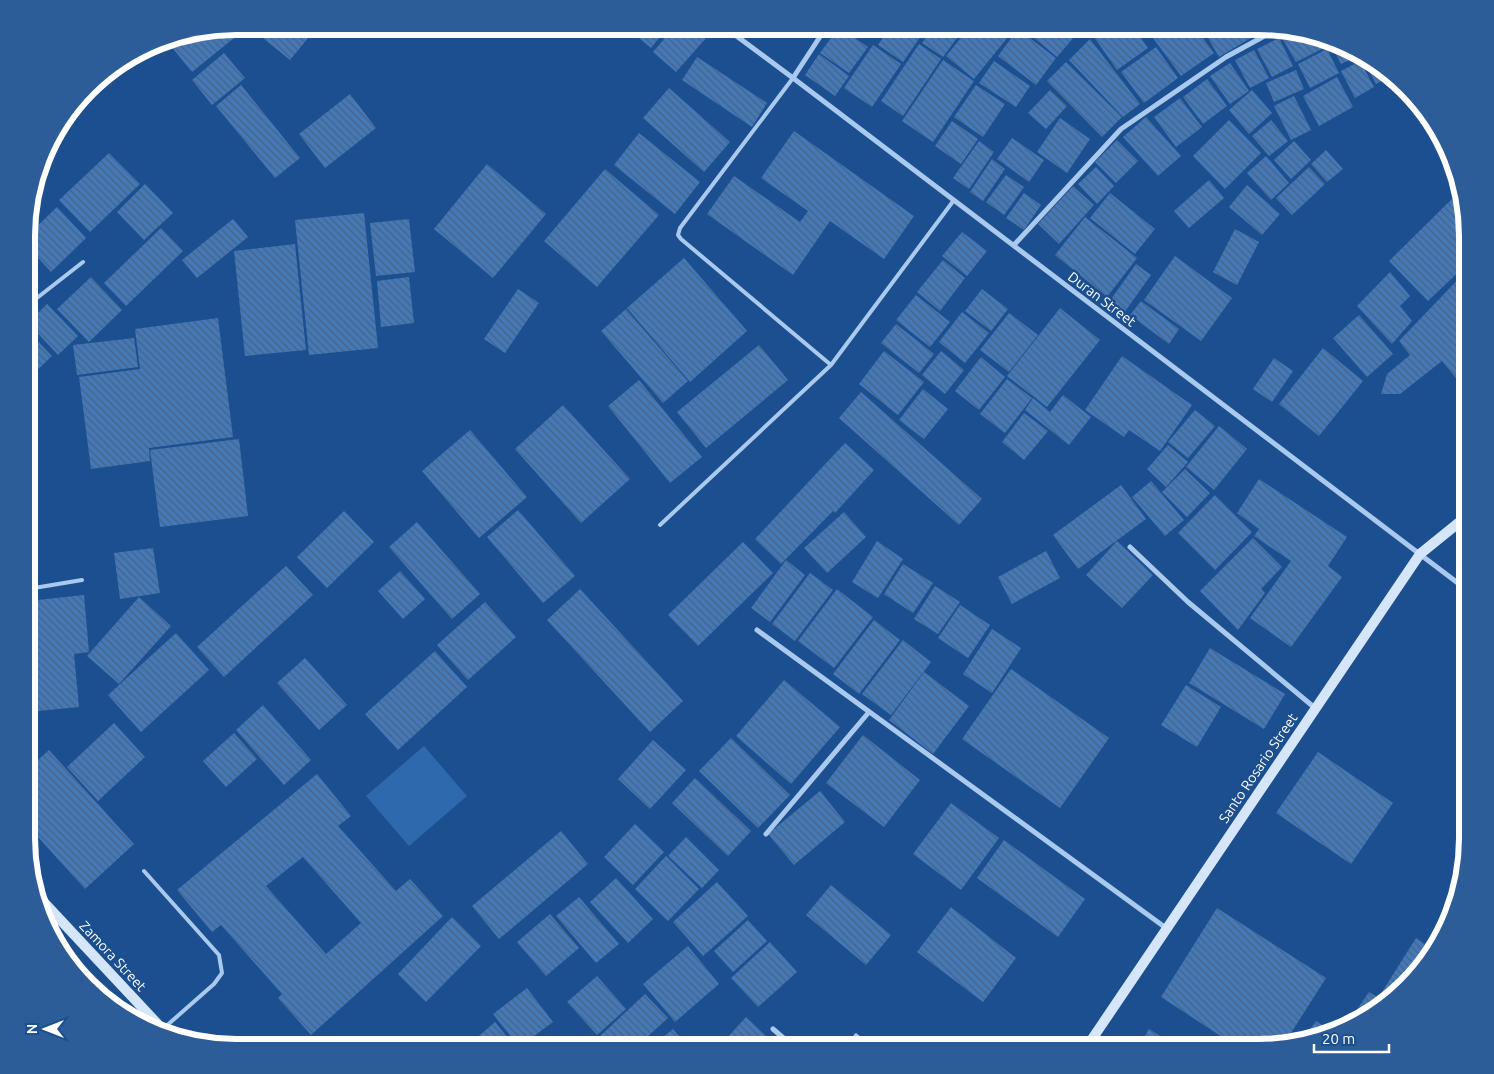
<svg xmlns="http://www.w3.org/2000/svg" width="1494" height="1074" font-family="Ubuntu,sans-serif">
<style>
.green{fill:#2e69ad}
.building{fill:url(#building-back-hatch);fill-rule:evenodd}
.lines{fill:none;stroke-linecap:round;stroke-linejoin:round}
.lane{stroke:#a9c9ee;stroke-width:4}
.street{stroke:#a9c9ee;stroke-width:5}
.secondary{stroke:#d6e6fa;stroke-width:10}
.labels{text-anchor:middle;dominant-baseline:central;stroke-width:5;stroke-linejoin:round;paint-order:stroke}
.street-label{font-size:14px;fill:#fff;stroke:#1b4f8f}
.rim{fill:none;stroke:#fff;stroke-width:6}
</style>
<defs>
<pattern id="building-back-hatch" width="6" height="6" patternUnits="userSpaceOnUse" patternTransform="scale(1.25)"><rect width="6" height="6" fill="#4478b7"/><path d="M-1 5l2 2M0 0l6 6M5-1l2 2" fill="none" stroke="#486282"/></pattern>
</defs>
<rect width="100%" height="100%" fill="#1b4f8f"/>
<!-- green -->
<path class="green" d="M424,746L467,796L409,846L366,796Z"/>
<!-- building -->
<path class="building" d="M254,26H318L290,60L252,29Z
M512,26H526L520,34Z
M628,26H669L651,48L627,28Z
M675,26H695L707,37L676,72L653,52Z
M233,27L239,34L192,72L166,40Z
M839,27L868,47L849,73L820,53Z
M863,27H885L877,37Z
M890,27H907L921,36L903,62L878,45Z
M914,27H929L924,34Z
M934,27H965L943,57L922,43Z
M970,27H1016L974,79L946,56Z
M1021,27H1077L1080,30L1057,57Z
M1083,27H1103L1090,36Z
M1108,27H1133L1148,48L1117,70L1094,37Z
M1160,27H1195L1214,53L1181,76L1150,34Z
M1207,27H1255L1259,33L1219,57L1204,31L1208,28Z
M1018,29L1056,58L1036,85L998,56Z
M1290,31L1324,39L1328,46L1296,62L1281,36Z
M1279,38L1293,66L1272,77L1257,49Z
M1090,39L1140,104L1123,117L1069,60Z
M1329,40L1338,42L1358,53L1359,56L1341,64Z
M919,44L941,59L903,116L881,101Z
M873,45L901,64L872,107L844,88Z
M1156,47L1178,78L1144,103L1121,72Z
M1327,49L1339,73L1310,88L1298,64Z
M1254,50L1269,78L1250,88L1235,60Z
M224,53L245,78L212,105L192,80Z
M819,54L849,76L835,96L805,75Z
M1361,55L1386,70L1391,76L1376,84Z
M697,57L767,103L752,127L682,80Z
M943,60L974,81L933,142L902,121Z
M994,61L1030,86L1016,107L979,83Z
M1360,61L1374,87L1355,98L1341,71Z
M1066,62L1122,117L1102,137L1047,81Z
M1230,63L1249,91L1230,104L1210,76Z
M1296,70L1304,89L1274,102L1266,83Z
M1337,77L1353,107L1319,126L1303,96Z
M1207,79L1227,106L1203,124L1183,97Z
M241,85L300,158L275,178L216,106Z
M976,85L1005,104L983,137L954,117Z
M669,88L730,142L704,172L643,118Z
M1050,90L1067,106L1046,129L1028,113Z
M1252,90L1272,113L1249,134L1229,110Z
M350,94L376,128L325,168L299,134Z
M1294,96L1311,130L1291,140L1274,106Z
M1180,98L1202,127L1176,147L1154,117Z
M1146,117L1181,156L1158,176L1123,137Z
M1060,118L1090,139L1067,173L1037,152Z
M1229,120L1261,153L1225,189L1193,156Z
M1271,120L1288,141L1269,156L1252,136Z
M952,121L978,139L961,164L935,146Z
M794,131L914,216L884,259L830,221L793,275L707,214L734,176L800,222L808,211L761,178Z
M639,133L700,182L675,214L614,165Z
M1012,138L1044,160L1029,182L997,159Z
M1117,140L1138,161L1116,183L1095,162Z
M979,141L994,152L969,189L953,178Z
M1294,141L1311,160L1291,179L1274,160Z
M1326,150L1343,169L1327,182L1311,164Z
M109,153L140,184L90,232L59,200Z
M1266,156L1289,183L1271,200L1247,173Z
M992,159L1005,169L983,201L970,192Z
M487,164L546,214L493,278L434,229Z
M1096,167L1114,186L1097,204L1078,184Z
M1309,167L1325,184L1292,215L1276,198Z
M605,169L659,215L597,287L544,241Z
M1006,175L1024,187L1004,215L986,202Z
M1209,180L1224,198L1189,228L1174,211Z
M145,184L173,213L144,240L117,212Z
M1247,185L1280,214L1262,235L1229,207Z
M1073,186L1094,205L1059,244L1038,224Z
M1459,192L1467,222V264L1428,301L1389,261Z
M1024,193L1041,205L1024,230L1006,218Z
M1110,193L1155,229L1135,254L1090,218Z
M57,207L86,238L51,272L28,247V235Z
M364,213L378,348L309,355L295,220Z
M1085,217L1137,258L1107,297L1055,255Z
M233,219L248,237L197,278L182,260Z
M409,219L415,272L376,276L370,223Z
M161,228L183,251L126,306L104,283Z
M1235,229L1259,242L1237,285L1213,272Z
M962,232L987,251L967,276L942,256Z
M295,244L306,350L245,356L234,251Z
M1175,256L1232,298L1201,341L1144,300Z
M684,258L747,331L690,382L627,308Z
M943,260L965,278L940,311L917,292Z
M1136,264L1151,275L1124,313L1109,302Z
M1467,270V392L1442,361L1400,394H1381L1387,374L1410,355L1399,341Z
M1390,272L1410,296L1400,306L1412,321L1392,344L1357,306Z
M28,274L39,286L28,297Z
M91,277L122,310L89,342L57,309Z
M409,277L414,323L381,327L377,281Z
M518,289L539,303L505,353L484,339Z
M982,289L1008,309L991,331L965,311Z
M916,295L950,322L930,347L896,320Z
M1141,301L1179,329L1169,344L1130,315Z
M47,304L78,336L58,355L28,323Z
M1060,308L1100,340L1047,407L1007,376Z
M626,309L688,381L663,403L601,331Z
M962,312L989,333L965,363L939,342Z
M1009,313L1038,335L1009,372L980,350Z
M1359,315L1393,354L1367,377L1333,338Z
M218,318L233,437L149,448L150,461L91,469L79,377L140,369L135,329Z
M896,324L934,354L919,373L881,343Z
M28,331L52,356L28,379Z
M134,338L138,367L77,375L73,345Z
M759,345L788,380L706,448L677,412Z
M1323,348L1363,381L1319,436L1279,404Z
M884,351L924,382L898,415L859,384Z
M941,351L964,370L945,394L922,375Z
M1122,356L1192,405L1160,451L1129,430L1124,437L1085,410Z
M981,357L1005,377L979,410L955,391Z
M1274,358L1293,371L1272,402L1253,389Z
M1007,379L1032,398L1005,433L980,414Z
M639,380L702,457L670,483L608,406Z
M923,389L948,409L924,439L899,420Z
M861,392L982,499L959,525L839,418Z
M1063,395L1091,417L1069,445L1025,410L1033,398L1050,412Z
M563,405L630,479L581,523L515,449Z
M1195,410L1215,426L1188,458L1168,442Z
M1024,413L1048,431L1024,460L1002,442Z
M1219,426L1247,449L1214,490L1186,467Z
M470,430L527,497L479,538L422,471Z
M239,439L248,516L160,527L150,450Z
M845,443L874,470L835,513L833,511L781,564L755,539Z
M1168,445L1188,462L1166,487L1147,469Z
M1185,469L1210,493L1187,517L1162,492Z
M1259,479L1347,537L1328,566L1342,577L1291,647L1250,618L1291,561L1254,536L1259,529L1237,513Z
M1151,481L1184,520L1165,536L1132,497Z
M1121,485L1146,519L1078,569L1053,535Z
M1215,495L1252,532L1215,570L1178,533Z
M518,510L575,576L543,603L487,537Z
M344,511L374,542L327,588L297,557Z
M844,512L866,537L827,573L804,548Z
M417,522L480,594L452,619L389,547Z
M1253,538L1282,567L1261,589L1265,593L1238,630L1200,591Z
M877,541L903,559L878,598L852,582Z
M1117,541L1153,575L1122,608L1086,575Z
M743,542L773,573L698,646L668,615Z
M153,548L160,593L120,599L114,553Z
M1046,551L1060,578L1012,604L998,577Z
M786,560L805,575L770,622L751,608Z
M903,564L933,583L913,613L884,594Z
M286,566L313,595L224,677L197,647Z
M400,571L425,599L403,619L378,591Z
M810,573L833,590L795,641L772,624Z
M935,586L960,602L938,634L914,619Z
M580,589L683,701L650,732L547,620Z
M837,589L873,617L834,668L798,641Z
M84,595L89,652L74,654L79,707L28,712V601Z
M139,597L171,626L119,684L87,656Z
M485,602L516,637L468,680L437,645Z
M960,605L990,625L968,658L938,638Z
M874,620L900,640L859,694L833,674Z
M992,629L1021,648L992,693L963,674Z
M176,633L209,670L141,732L108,695Z
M903,640L931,662L891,715L862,694Z
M1210,648L1285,694L1264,729L1189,683Z
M435,651L467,687L398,750L365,714Z
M305,658L347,705L319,730L277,683Z
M1011,669L1109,738L1060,808L962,739Z
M924,672L969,706L933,754L889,720Z
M784,680L840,727L791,784L736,736Z
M1186,685L1221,707L1197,747L1161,725Z
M263,705L311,760L284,785L236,730Z
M114,723L145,757L98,801L67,767Z
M234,733L257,759L226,787L203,761Z
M863,735L920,780L884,827L826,783Z
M731,738L790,795L758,828L699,771Z
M653,740L686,770L650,809L618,779Z
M49,750L134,844L85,889L28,826V769Z
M1318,752L1393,803L1351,864L1276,813Z
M317,774L351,816L338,826L396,891L410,879L443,916L311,1035L278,998L282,994L221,925L212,932L177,890ZM303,857L361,923L326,954L266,886Z
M695,778L751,831L728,856L672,803Z
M820,791L845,822L794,865L768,834Z
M951,803L999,838L961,890L913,854Z
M635,824L664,852L633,885L604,857Z
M561,831L588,864L499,939L472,906Z
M686,837L719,870L702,888L668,856Z
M1004,840L1085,899L1058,937L977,878Z
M666,856L699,889L668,921L635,889Z
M616,878L653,919L628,943L590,902Z
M717,882L748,916L703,956L673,922Z
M831,885L891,935L866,965L806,915Z
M579,897L619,944L596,963L556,916Z
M951,907L1016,958L983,1002L917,952Z
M1217,908L1326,978L1286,1041L1258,1048H1239L1161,997Z
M550,914L579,948L546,976L517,942Z
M452,917L481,946L426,1002L398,974Z
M748,920L767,941L733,972L714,951Z
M1416,938L1434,950L1424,966L1385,998L1380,995Z
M770,942L797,972L758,1007L731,978Z
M688,946L719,984L675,1022L643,984Z
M597,976L626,1009L597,1035L567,1002Z
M527,988L553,1022L519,1047L493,1014Z
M1369,992L1382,1000L1351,1026L1345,1027Z
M645,994L668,1018L636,1047H607L598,1038Z
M746,1017L779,1048H718Z
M1316,1021L1331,1031L1305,1037Z
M495,1022L512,1043L506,1047H466Z
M673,1029L689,1048L651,1047Z
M1149,1029L1179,1048H1138Z
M540,1038L548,1047H528Z"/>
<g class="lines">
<!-- lane -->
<path class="lane" d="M793,78L680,228L678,235L681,239L831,365
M28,305L83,262
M660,525L831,365L954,200
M28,589L82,580
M144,871L219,955L222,973L214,984L164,1028"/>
<!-- street -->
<path class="street" d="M723,26L793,78L1467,590
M793,78L827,26
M1014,245L1121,129L1226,57L1279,28
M1130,547L1188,602L1315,708
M757,630L1166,928
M766,834L869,712
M773,1029L795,1048
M856,1036L868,1048"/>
<!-- secondary -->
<path class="secondary" d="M38,896L167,1034
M1086,1048L1420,554L1467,516"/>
</g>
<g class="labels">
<!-- street labels -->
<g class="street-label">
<text transform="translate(1102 299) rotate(37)">Duran Street</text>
<text transform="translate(1258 768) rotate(-56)">Santo Rosario Street</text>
<text transform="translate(113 956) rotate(47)">Zamora Street</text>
</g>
</g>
<!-- crop -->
<path d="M0 0H1494V1074H0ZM236 35H1258A201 201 0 0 1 1459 236V838A201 201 0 0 1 1258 1039H236A201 201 0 0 1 35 838V236A201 201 0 0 1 236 35Z" fill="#2d5d98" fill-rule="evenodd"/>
<path class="rim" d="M236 35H1258A201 201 0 0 1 1459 236V838A201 201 0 0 1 1258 1039H236A201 201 0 0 1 35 838V236A201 201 0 0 1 236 35Z"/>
<!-- north arrow -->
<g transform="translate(45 1029) rotate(270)" stroke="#1b4f8f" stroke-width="4" paint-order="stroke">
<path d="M0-4L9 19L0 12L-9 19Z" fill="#ffffff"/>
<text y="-8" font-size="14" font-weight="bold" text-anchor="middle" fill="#ffffff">N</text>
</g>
<!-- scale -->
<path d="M1314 1044v8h75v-8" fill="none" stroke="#ffffff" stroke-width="2.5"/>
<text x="1322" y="1044" font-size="15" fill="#ffffff" stroke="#1b4f8f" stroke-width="4" paint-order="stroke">20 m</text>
</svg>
